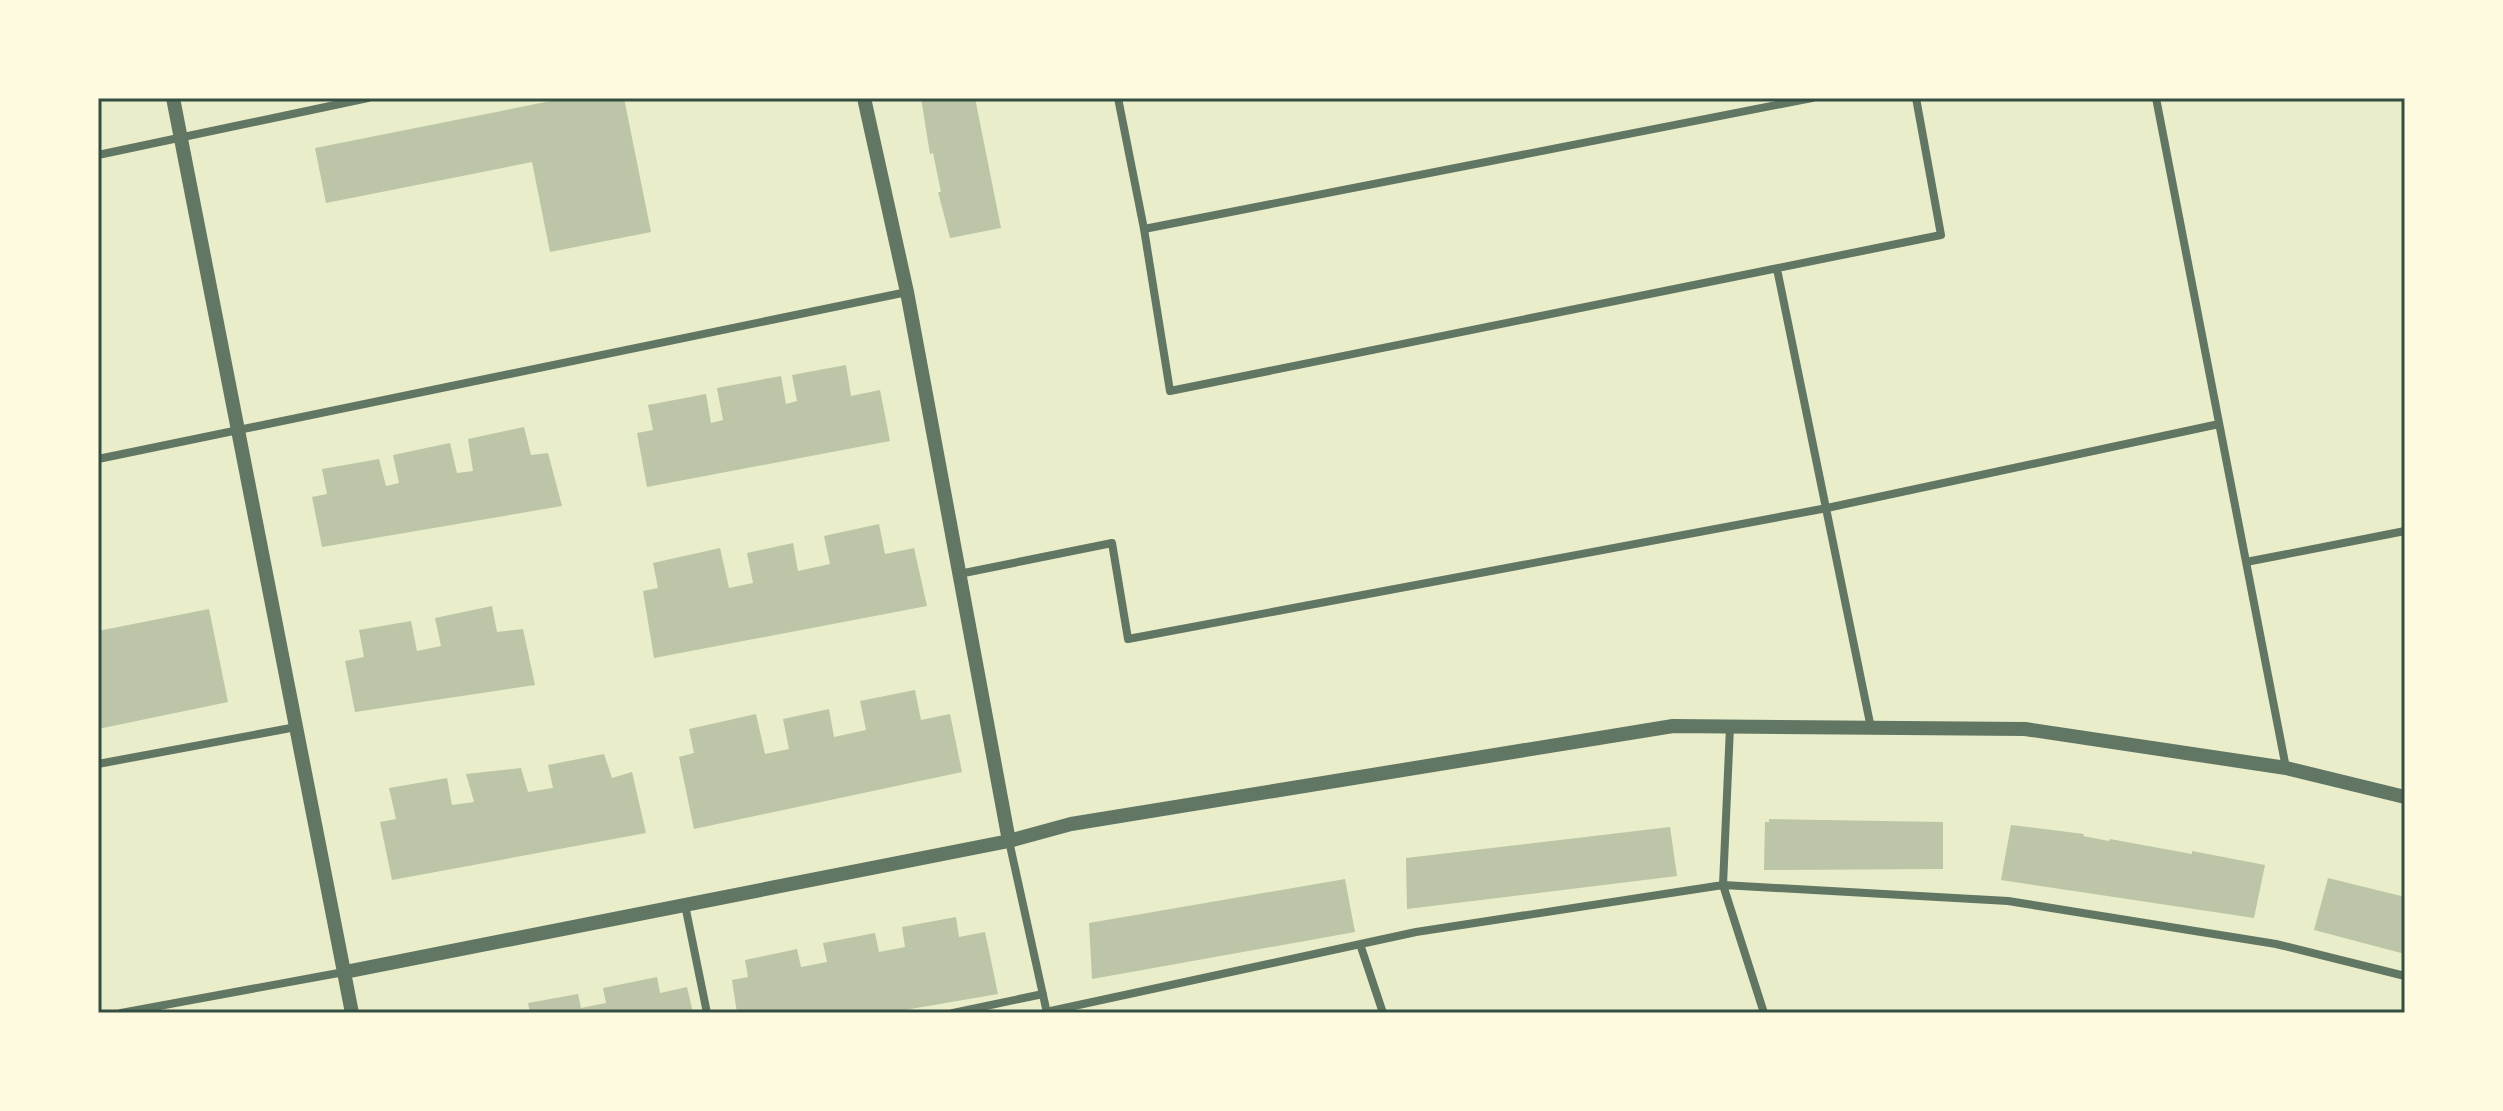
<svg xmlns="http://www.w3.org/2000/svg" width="2503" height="1111" font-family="'Nunito Sans',sans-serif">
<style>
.building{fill:#bcc5a7}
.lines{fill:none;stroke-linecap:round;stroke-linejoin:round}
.minor{stroke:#617663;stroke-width:8}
.tertiary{stroke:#617663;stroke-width:14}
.neatline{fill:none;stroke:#344e41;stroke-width:3}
</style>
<rect width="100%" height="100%" fill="#e9edc9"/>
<!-- building -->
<path class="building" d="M566,98H624L651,232L550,252L532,162L326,203L315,148Z
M921,98H975L1001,228L950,238L938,192H941L933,153L930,154Z
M846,365L851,396L880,390L890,441L647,487L637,433L653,430L648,405L706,394L711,423L723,420L717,388L781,376L786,404L797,401L792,375Z
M524,427L531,455L548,453L562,506L322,547L312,497L327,494L322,469L379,459L386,486L399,483L393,455L450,443L457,473L473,471L468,439Z
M879,524L885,554L914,548L927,606L654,658L643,591L658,588L653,563L720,548L729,588L753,583L747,553L793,543L798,571L830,564L824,536Z
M492,606L497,632L523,629L535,685L355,712L345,661L364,657L359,630L411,621L417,651L441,646L435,618Z
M209,609L228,702L98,729V631Z
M915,690L921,720L950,714L962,772L694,829L679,757L694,753L689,729L756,714L765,754L789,749L783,719L829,709L834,737L866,730L860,701Z
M604,754L612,778L632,772L646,833L392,880L380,822L396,819L389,788L447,778L452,805L474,802L466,774L521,768L528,792L553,788L548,765Z
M1769,819L1943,822V869L1764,870L1765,822H1769Z
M2011,825L2084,834L2083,836L2109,841L2110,839L2192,854V851L2265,865L2254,918L2001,880Z
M1670,827L1677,876L1407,909L1406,858Z
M2328,878L2405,897V954L2314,930Z
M1345,879L1355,932L1092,979L1089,923Z
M956,917L959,937L985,932L998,994L887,1013H737L732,980L748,977L745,960L797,949L801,967L827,962L823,943L875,933L879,952L905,947L902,927Z
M657,977L660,993L687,987L693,1013H530L528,1003L578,994L581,1008L606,1003L603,988Z"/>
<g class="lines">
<!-- minor -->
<path class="minor" d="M1118,98L1144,229L1812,98
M2156,98L2286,768
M98,155L368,98
M1144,229L1170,391L1941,235L1916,98
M1777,269L1871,728
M98,459L907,292
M2246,562L2405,531
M959,574L1112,543L1128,639L1827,508L2219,424
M1730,727L1723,885L1764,1013
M98,764L296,727
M1009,841L1047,1013
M685,905L707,1013
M1360,944L1383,1013
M1046,1012L1416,932L1723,885L2008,901L2276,944L2405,976
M121,1013L344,972
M953,1013L1043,994"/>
<!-- tertiary -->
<path class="tertiary" d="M173,98L352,1013
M864,98L907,292L1009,841
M345,972L1009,841L1071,824L1673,726L2025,729L2286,768L2405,797"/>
</g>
<!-- border -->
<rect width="2503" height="1111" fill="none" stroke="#fefae0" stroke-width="200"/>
<rect x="100" y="100" width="2303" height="911" class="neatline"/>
</svg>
